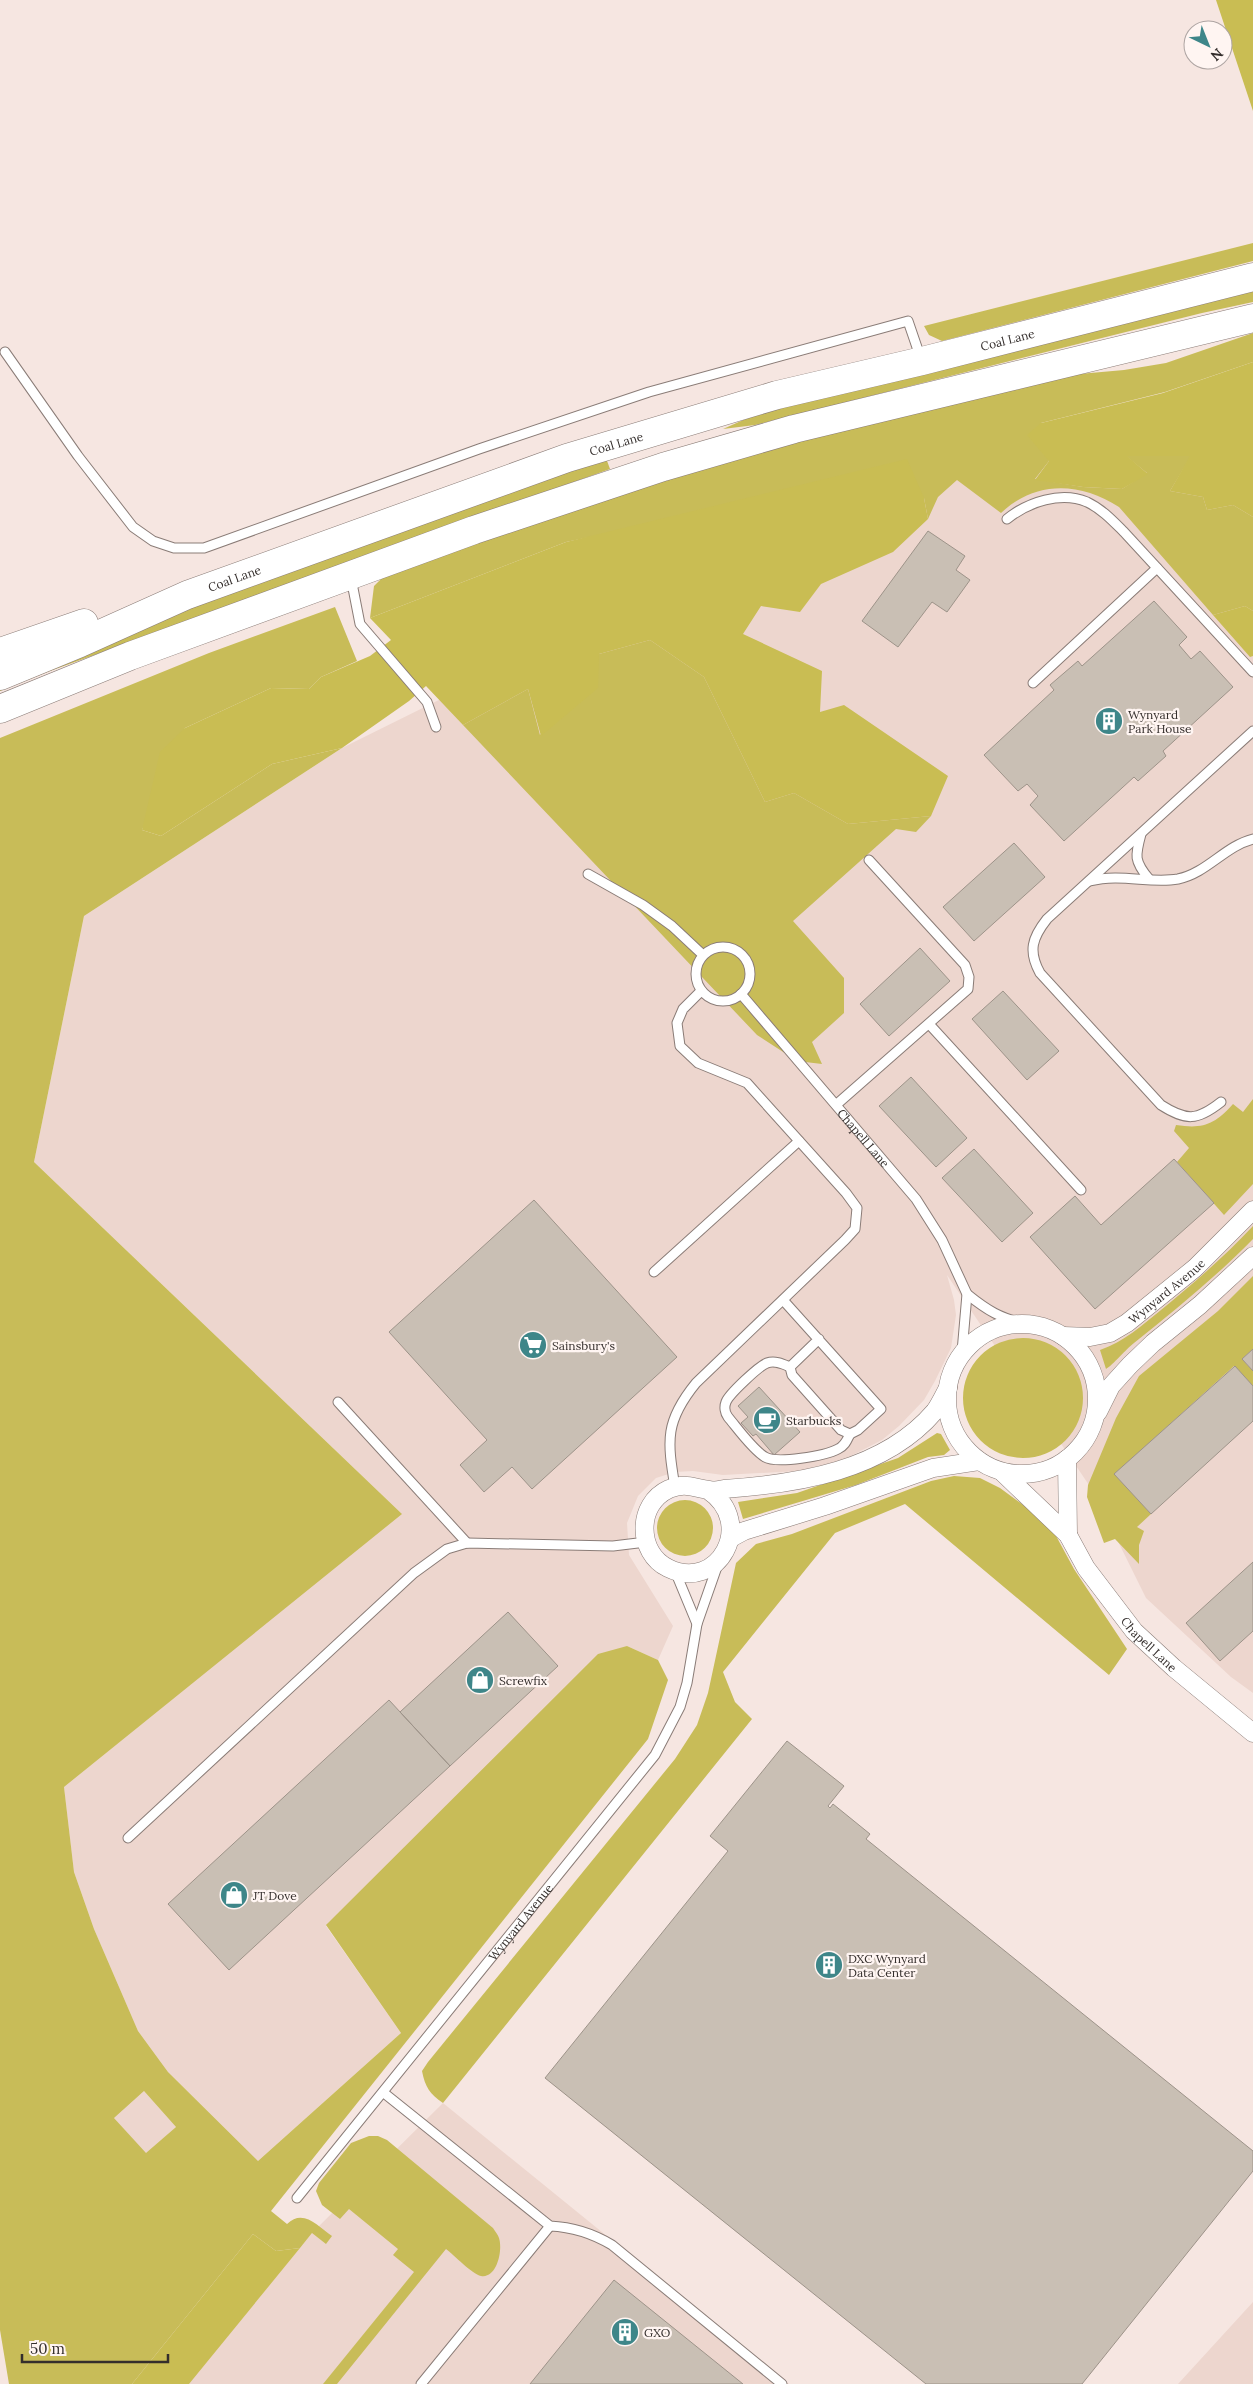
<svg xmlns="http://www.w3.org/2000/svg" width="1253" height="2384" font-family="Lora,serif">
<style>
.built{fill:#edd6ce}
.green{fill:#c8bc58;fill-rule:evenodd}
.forest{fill:#c9bd53}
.building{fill:#c9bfb4;stroke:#9d9389}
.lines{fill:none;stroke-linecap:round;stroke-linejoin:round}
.lane-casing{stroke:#8a7c77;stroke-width:11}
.street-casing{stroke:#8a7c77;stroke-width:19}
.highway-casing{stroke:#8a7c77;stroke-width:29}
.lane{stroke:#fff;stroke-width:9}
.street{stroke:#fff;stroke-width:18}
.highway{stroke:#fff;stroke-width:28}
.labels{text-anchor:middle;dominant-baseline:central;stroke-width:4.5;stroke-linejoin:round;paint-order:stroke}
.street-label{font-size:12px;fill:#342e2c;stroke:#fff5f2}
.poi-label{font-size:12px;fill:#342e2c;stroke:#fff5f2;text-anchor:start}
</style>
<rect width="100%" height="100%" fill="#f6e6e1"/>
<!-- built -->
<path class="built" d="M1253,387V1693L1231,1677L1146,1598L1093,1491L947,1275L954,1300L956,1315L951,1348L935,1381L924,1400L899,1426L882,1440L843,1460L799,1471L723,1475L693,1471L675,1472L656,1478L638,1496L627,1523L629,1555L673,1626L658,1660L627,1646L326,1926L401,2033L258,2161L168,2072L138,2031L94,1929L74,1872L64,1787L401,1513L34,1162L84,916L342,748L772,535Z
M144,2091L176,2127L146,2154L114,2118Z
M443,2103L789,2384H188L312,2233Z
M1253,2302V2384H1178Z"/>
<!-- green -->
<path class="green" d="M1253,243V261L942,341L929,335L924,326Z
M1253,288V302L1202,313L755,425L723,429L759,413Z
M1253,333V362L1165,392L1041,423L1049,461L1035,479L1083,487L1122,489L1147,473L1126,456H1191L1170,491L1203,497L1207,510L1233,505L1253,517V611L1245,606L1213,615L1119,507C1080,482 1036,480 1001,513L957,480L938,497L928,519L924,498L604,534L566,542L370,618L374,586L388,572L761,447L1057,376L1124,370L1166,363Z
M606,458L610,469L50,671L0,691V682L129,628Z
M335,607L357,661L321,677L309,689L271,688L185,728L142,830L161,836L272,764L342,748L84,916L34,1162L402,1514L64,1787L74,1872L94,1929L138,2031L168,2072L258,2161L401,2033L326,1925L598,1654L627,1646L658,1660L668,1680L648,1739L271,2211L287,2224C303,2208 318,2226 332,2236L326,2244L312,2233L300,2248L276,2251L253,2234L132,2384H9L0,2330V738L209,653ZM144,2091L176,2127L146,2153L114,2118Z
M650,640L704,677L765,802L794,793L848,824L931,816L916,832L896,829L793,921L844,978V1013L812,1042L822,1064L797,1061L757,1035L463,725L528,689L540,735L599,654Z
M1253,1099V1184L1224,1215L1177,1162L1189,1148L1174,1131L1176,1125C1203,1129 1214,1125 1233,1104L1243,1112Z
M1253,1226V1239C1216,1277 1175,1310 1134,1343C1126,1349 1113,1365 1106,1369L1100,1350C1124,1342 1142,1325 1161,1310C1193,1284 1225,1256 1253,1226Z
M1253,1276V1349L1242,1359L1253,1371V1386L1234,1366L1115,1474L1151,1514L1137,1527L1144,1531L1139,1545V1564L1115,1539L1104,1543L1087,1497L1088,1485L1116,1418L1139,1376L1218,1311Z
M963 1398a60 60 0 1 1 120 0a60 60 0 1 1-120 0Z
M937,1433L941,1434L950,1450L944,1455L928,1457L856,1485L743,1519L738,1502L797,1493L898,1458Z
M954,1476L980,1478L1000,1488L1037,1515L1055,1534L1074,1569L1127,1649L1109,1675L905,1504L835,1533L723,1672L735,1702L752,1719L443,2103C430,2094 425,2087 422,2071L428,2062L675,1759L697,1725L708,1693L736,1563L756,1544L792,1534L931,1481Z
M657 1528a28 28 0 1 1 56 0a28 28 0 1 1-56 0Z
M369,2136H378L387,2140L493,2228C495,2231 498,2235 499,2238C503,2250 497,2279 481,2276C472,2274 454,2255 446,2249L337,2384H323L414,2272L393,2255L398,2249L349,2209L340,2219L322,2205L316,2191L319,2183L351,2143Z"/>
<!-- forest -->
<path class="forest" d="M1216,0H1253V111Z
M1253,362V517L1233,505L1207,510L1203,497L1170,491L1190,456H1127L1148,474L1122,489L1083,487L1035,480L1049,461L1027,435L1041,423L1163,393Z
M907,459L924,498L928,519L893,552L821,584L800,612L761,606L743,634L822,671L820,712L844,705L948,776L931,816L848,824L794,793L765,802L704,677L650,640L599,654L598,688L541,736L528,689L463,725L426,686L409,701L342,748L272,764L161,836L142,830L160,752L185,728L271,688L309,689L321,677L370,656L391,640L370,618L566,542Z
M1245,606L1253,611V656L1250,657L1213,615Z
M253,2234L276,2251L300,2248L189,2384H132Z"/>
<!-- building -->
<path class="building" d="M928,531L965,556L956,570L970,580L947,612L932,602L898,647L862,621Z
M1154,601L1187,637L1179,645L1191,659L1200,651L1233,687L1163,751L1166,756L1138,781L1134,777L1064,841L1030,805L1038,796L1027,784L1018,791L984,755L1054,690L1050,685L1078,661L1082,666Z
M1014,843L1045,877L974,941L943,907Z
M920,948L950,981L889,1036L860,1004Z
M1003,991L1059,1051L1027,1080L972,1019Z
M911,1077L967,1138L936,1167L879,1106Z
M974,1149L1033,1213L1002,1242L942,1178Z
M1174,1159L1214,1203L1095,1309L1030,1237L1075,1196L1101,1225Z
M534,1200L677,1357L532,1489L512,1467L484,1492L460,1465L487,1440L389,1332Z
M1253,1349V1371L1242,1359Z
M1235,1366L1253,1386V1421L1151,1514L1114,1474Z
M759,1387L800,1432L774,1455L756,1434L753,1436L741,1423L748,1417L738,1406Z
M1253,1562V1631L1220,1661L1186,1623Z
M508,1612L558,1666L450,1766L400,1712Z
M389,1700L450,1766L229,1970L168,1904Z
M787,1741L844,1786L828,1806L830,1808L833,1804L870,1834L866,1839L1253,2151V2171L1082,2384H926L545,2078L728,1851L710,1836Z
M614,2280L743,2384H530Z"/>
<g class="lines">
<defs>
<g id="lane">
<path d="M5,352L78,456L133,527L153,541L174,548H204L479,449L649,392L908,321L921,359"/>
<path d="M1007,519C1028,502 1061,491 1087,502C1102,509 1113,521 1124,532L1253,672"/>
<path d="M351,578L360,624L427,702L436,727"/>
<path d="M1033,683L1157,568"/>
<path d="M1141,834C1135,856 1134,861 1149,879"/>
<path d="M588,874L643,905L672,926L703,955"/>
<path d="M1090,881C1121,873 1150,884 1178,879C1207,873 1225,846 1253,839"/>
<circle cx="723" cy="974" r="27"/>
<path id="s1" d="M741,994L916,1199L942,1240L967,1294L962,1352L957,1362"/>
<path d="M929,1024L1081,1190"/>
<path d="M1221,1102C1197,1121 1186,1121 1161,1105L1040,973C1028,951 1032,938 1047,919L1253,731"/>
<path d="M837,1104L968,989L969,977L965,965L869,860"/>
<path d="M654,1272L799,1141"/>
<path d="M967,1294C988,1311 1000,1318 1026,1324"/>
<path d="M783,1300L881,1409L858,1430L850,1434L841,1430L792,1375L790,1367L819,1339"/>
<path d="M790,1367C783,1364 775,1360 767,1363C759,1366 729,1394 726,1402C724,1407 725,1413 728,1417C738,1429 753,1450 765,1457C777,1464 825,1456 838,1449C845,1446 847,1440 850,1434"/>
<path d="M338,1402L467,1543"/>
<path d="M675,1487C667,1440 665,1421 696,1383L845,1240L855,1229L857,1208L846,1193L747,1083L698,1063L680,1046L677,1023L683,1009L701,991"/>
<path d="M675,1571L697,1624"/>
<path d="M128,1838L414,1573L447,1549L467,1543L613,1546L646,1542"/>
<path d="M384,2093L550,2226C573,2227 592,2233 612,2245L782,2384"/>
<path id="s2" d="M297,2198L655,1755L680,1707L687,1683L697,1624L718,1564"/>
<path d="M421,2384L550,2226"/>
</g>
<g id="street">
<circle cx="1022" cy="1399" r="75"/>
<path id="s3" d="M1063,1336L1090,1337L1110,1333L1127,1323L1195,1268L1253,1210"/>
<path d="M1098,1412L1111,1386L1130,1365L1153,1343L1200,1305L1253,1256"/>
<path d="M1067,1459L1068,1535"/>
<path id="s4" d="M1002,1472L1068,1535L1086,1568L1134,1631L1174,1668L1253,1733"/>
<path d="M708,1490C757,1523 718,1593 668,1568C637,1553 636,1504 669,1489C686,1482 693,1488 709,1490C713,1491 719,1490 724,1489C797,1484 884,1471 935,1411C940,1404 944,1395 948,1388"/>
<path d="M731,1538L744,1531L825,1506L933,1468L979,1461"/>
</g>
<g id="highway">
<path d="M0,652L84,623"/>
<path id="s5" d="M0,676L80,643L187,595L567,458L777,395L922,361L1253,277"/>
<path d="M0,709L130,656L474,530L663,467L794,429L1253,318"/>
</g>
</defs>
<!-- lane casing -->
<use href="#lane" class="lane-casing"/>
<!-- street casing -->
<use href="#street" class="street-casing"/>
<!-- highway casing -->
<use href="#highway" class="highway-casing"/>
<!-- lane -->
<use href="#lane" class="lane"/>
<!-- street -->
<use href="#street" class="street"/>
<!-- highway -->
<use href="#highway" class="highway"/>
</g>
<!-- icons -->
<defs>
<symbol id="building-disc" viewBox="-11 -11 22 22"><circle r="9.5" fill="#3e8689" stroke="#fff5f2"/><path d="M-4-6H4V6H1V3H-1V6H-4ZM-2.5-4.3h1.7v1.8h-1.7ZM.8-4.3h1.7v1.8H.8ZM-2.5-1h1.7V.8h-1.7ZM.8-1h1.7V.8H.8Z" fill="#fff"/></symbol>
<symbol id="supermarket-disc" viewBox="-11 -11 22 22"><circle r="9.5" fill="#3e8689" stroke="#fff5f2"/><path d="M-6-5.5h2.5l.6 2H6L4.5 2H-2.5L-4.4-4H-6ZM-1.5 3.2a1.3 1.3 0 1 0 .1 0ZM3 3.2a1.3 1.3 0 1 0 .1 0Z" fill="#fff"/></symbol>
<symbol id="cafe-disc" viewBox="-11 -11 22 22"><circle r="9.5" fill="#3e8689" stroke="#fff5f2"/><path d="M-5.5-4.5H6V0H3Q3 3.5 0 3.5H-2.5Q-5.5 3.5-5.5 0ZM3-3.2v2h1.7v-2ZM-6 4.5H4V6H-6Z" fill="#fff"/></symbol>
<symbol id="shop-disc" viewBox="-11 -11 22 22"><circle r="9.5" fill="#3e8689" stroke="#fff5f2"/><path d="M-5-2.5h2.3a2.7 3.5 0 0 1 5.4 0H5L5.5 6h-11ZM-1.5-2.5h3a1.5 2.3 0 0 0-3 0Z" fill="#fff"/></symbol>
</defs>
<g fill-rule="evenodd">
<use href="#building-disc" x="1093" y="705" width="32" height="32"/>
<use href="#supermarket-disc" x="517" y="1329" width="32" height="32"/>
<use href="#cafe-disc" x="751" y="1404" width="32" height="32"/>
<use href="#shop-disc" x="464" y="1664" width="32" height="32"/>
<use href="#shop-disc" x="218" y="1879" width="32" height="32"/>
<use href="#building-disc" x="813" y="1949" width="32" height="32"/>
<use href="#building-disc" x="609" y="2316" width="32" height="32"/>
</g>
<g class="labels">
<!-- street labels -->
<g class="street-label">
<text stroke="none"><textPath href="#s5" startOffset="1064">Coal Lane</textPath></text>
<text stroke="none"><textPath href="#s5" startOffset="659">Coal Lane</textPath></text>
<text stroke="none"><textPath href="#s5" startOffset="254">Coal Lane</textPath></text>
<text stroke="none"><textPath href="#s1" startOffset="189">Chapell Lane</textPath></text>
<text stroke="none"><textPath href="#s3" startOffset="118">Wynyard Avenue</textPath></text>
<text stroke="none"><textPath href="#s4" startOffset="228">Chapell Lane</textPath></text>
<text stroke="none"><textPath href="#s2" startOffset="355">Wynyard Avenue</textPath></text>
</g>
<!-- poi labels -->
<g class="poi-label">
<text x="1128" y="714">Wynyard<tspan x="1128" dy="14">Park House</tspan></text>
<text x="552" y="1345">Sainsbury's</text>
<text x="786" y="1420">Starbucks</text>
<text x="499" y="1680">Screwfix</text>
<text x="253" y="1895">JT Dove</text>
<text x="848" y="1958">DXC Wynyard<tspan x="848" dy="14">Data Center</tspan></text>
<text x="644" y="2332">GXO</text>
</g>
</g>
<!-- north arrow -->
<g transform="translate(1208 45) rotate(137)"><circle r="24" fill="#fff5f2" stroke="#aea5a3"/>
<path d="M0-4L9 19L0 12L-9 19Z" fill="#3e8689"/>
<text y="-8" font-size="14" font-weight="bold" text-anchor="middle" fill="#342e2c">N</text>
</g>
<!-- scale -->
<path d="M22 2354v8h146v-8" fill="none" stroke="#342e2c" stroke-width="2.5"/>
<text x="30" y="2354" font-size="15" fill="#342e2c" stroke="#fff5f2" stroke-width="4" paint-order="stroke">50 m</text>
</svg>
